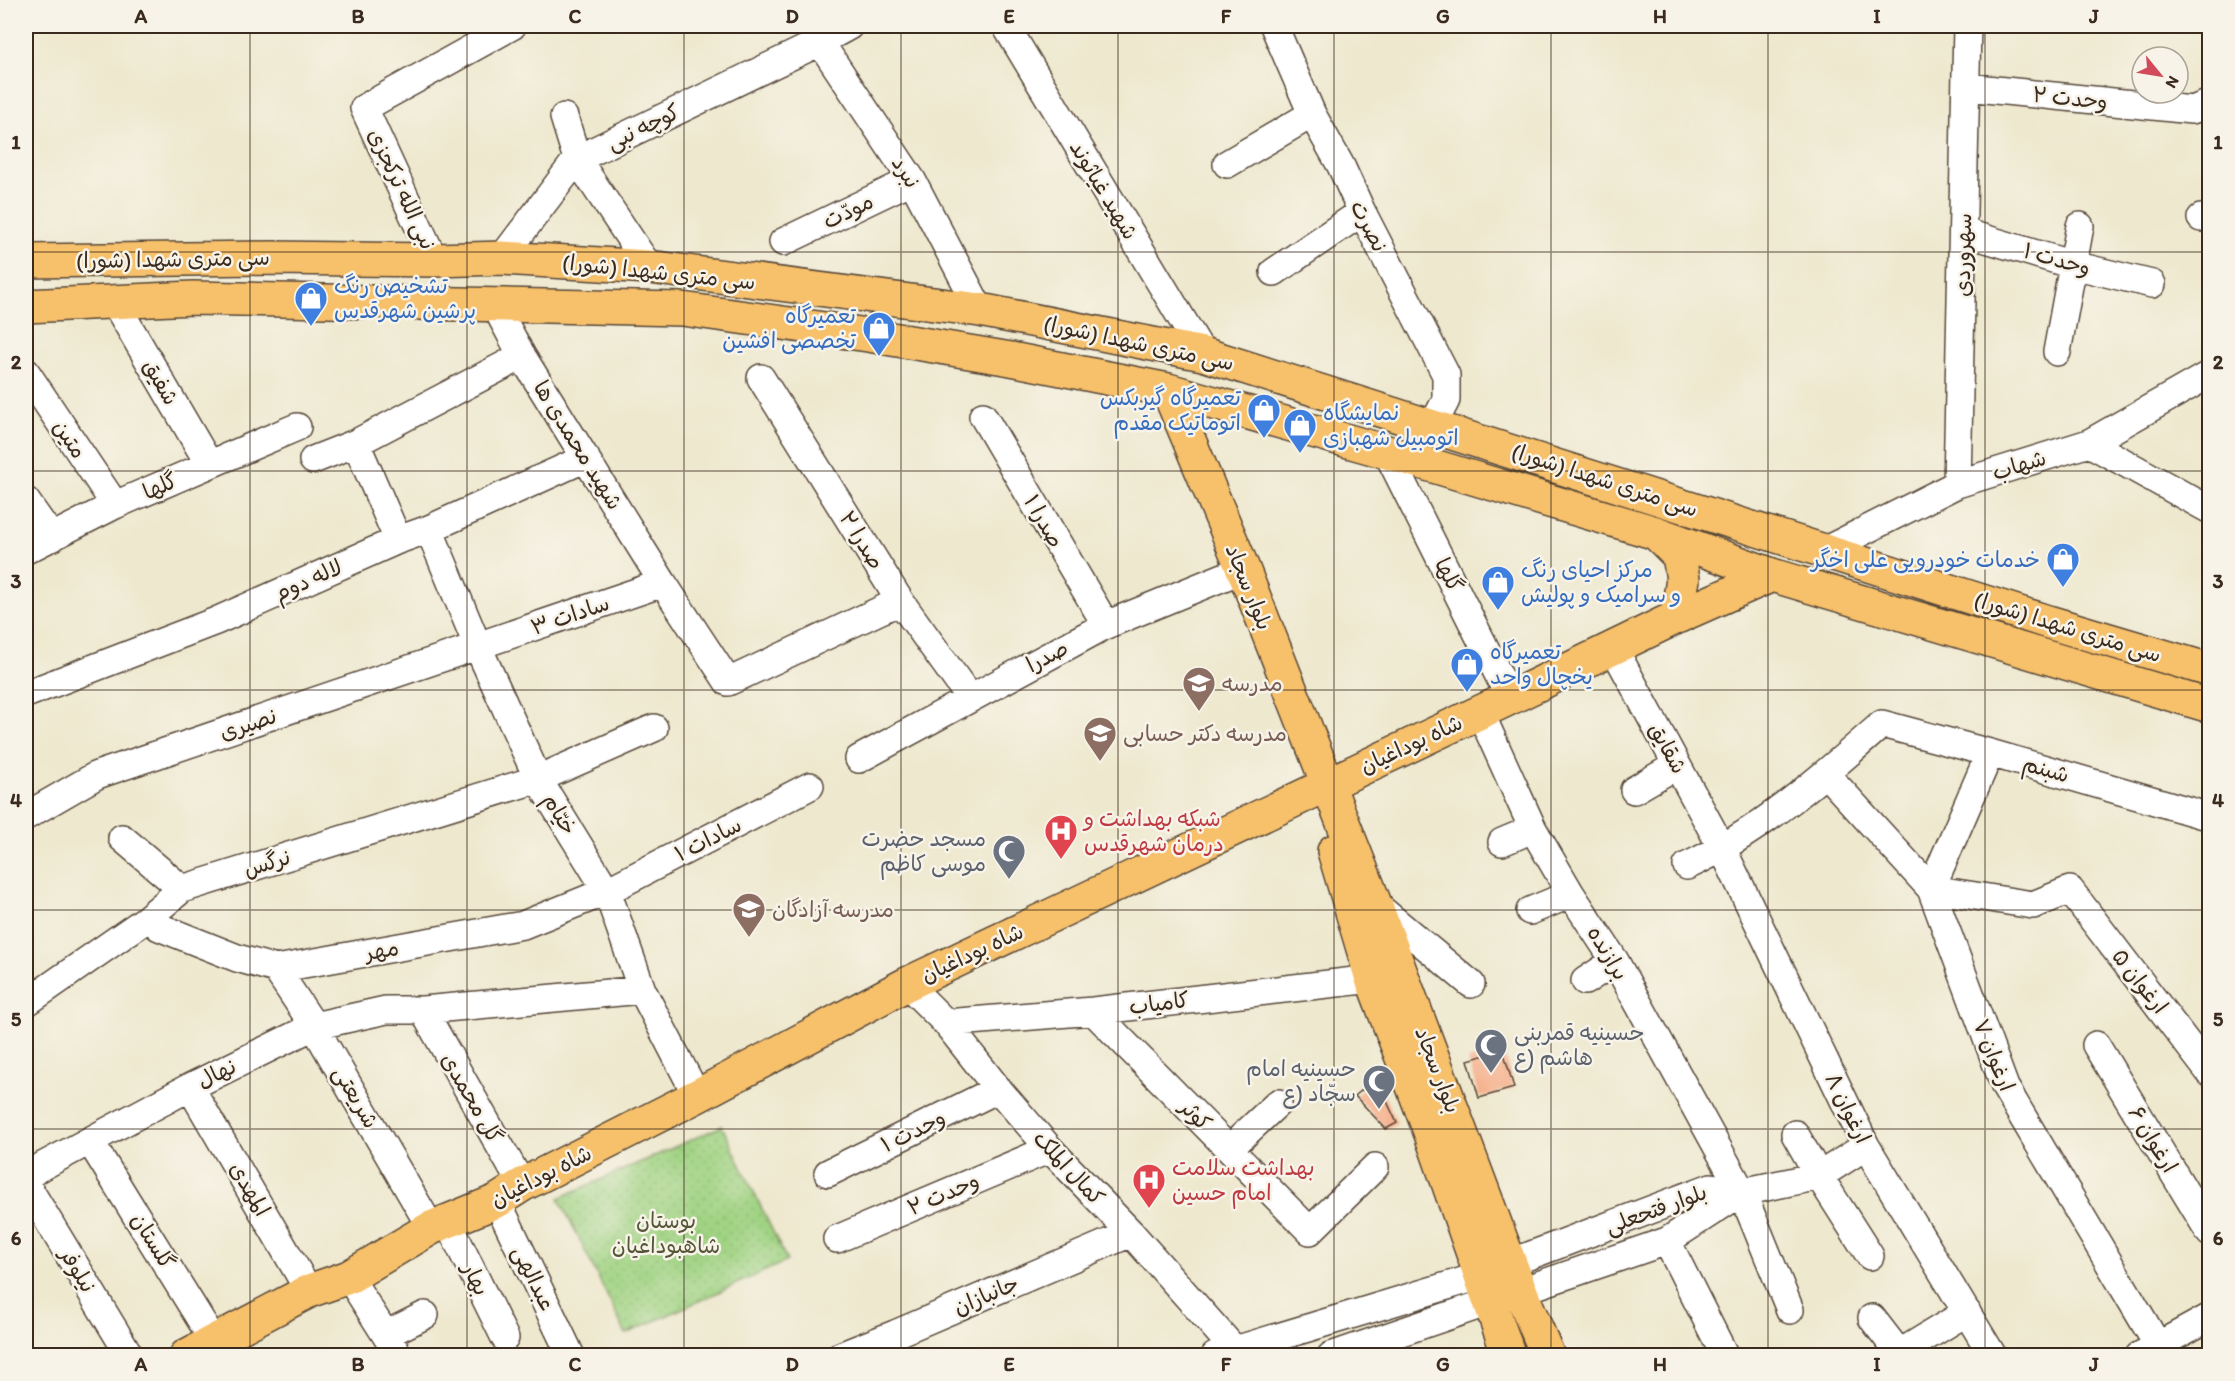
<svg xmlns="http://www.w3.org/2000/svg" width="2235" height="1381" font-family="Itim,'Playpen Sans Arabic',sans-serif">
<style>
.park{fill:url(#park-dots);stroke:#6e7e50;stroke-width:1.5}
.building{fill:#f5ac86}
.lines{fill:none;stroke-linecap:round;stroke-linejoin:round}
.minor-casing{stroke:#564638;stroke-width:30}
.major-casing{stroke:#564638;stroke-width:36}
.minor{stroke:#fff;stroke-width:27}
.major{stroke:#f7c06b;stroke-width:33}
.grid{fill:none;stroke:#3b2a1e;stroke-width:1.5;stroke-opacity:0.55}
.labels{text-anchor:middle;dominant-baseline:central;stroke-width:5;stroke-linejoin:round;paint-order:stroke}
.street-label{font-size:22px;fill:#3b2a1e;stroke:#f7f3e8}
.shop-label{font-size:22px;fill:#366cbe;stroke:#f7f3e8;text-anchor:start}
.education-label{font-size:22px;fill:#785e54;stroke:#f7f3e8;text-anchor:start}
.health-label{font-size:22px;fill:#be3a42;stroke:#f7f3e8;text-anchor:start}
.worship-label{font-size:22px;fill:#5b616d;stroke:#f7f3e8;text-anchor:end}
.park-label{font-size:22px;fill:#545437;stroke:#f7f3e8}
.neatline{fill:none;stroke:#3b2a1e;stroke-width:2}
.grid-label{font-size:20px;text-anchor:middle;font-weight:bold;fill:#3b2a1e}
</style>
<defs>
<pattern id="park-dots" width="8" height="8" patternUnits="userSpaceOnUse" patternTransform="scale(1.5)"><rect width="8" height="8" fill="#a0d383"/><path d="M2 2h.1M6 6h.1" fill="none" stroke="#8bb571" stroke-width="1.8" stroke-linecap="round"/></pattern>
</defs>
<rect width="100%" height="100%" fill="#f7f3e8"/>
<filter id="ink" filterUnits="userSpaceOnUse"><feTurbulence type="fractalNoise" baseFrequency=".0167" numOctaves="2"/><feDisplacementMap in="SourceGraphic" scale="12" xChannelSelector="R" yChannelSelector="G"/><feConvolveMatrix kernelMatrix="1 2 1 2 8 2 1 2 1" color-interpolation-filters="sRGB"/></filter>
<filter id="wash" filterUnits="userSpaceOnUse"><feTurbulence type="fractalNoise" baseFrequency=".008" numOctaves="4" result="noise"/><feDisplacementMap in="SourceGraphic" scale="24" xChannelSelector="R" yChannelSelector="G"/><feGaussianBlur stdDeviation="1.35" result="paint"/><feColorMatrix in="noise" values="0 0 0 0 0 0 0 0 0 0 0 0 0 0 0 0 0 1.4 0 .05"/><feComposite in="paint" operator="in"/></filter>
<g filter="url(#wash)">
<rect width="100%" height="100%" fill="#eee8ce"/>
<!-- park -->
<path class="park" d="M722,1126L787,1261L626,1334L559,1198Z"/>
<g id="blocks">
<!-- building -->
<path class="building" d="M1503,1050L1514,1088L1479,1098L1468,1060Z
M1376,1078L1397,1123L1386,1129L1355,1096Z"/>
</g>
</g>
<g filter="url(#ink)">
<use href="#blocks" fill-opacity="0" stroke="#564638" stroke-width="1.5"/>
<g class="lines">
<defs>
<path id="minor" d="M1006,26L1203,354
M1274,26L1312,114L1341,166L1362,212L1446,375V400L1433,425
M820,42L912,180L980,310
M1966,87L2192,110L2210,103
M564,117L577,159L649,267
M1227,164L1312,114
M2201,218H2210
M1963,232L2073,265L2152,284
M783,242L912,180
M502,258L577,159L820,42L849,26
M434,260L364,108L512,26
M1274,272L1362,212
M114,301L209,464
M495,305L522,356L663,583L728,682L900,601
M2057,352L2080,226
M26,372L115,505
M761,378L900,601L970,698
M983,416L1106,625
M356,443L398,540
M2089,443L2210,374
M1387,452L1510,698
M313,460L356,443L522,356
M1957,484L1967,26
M26,501L52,538
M429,529L478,647L538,779L607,891L642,990L697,1096
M26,550L115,505L297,427
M1826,550L1957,484L2089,443L2210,510
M1613,647L1723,850L1866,1146L1993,1356
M26,694L216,621L398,540L429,529L586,458
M1480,712L1533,829L1571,894L1615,961L1742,1192L1790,1310
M1990,753L1931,889L2033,905L2070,890L2210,1073
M859,759L1106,625L1243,569
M1826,774L1931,889L2005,1087L2157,1344L2162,1356
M1634,790L1677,765
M26,816L97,775L663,583
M122,838L182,889
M1502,842L1533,829
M1687,866C1760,832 1822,777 1882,724L1990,753L2210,817
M1375,904L1471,984
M1530,911L1571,894
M159,927L237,958L276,969L523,925L607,891L810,786
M276,969L314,1026L431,1228
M1585,981L1615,961
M907,984L946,1023L998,1089L1050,1149L1131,1233L1234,1349
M26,1003L145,920L182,889L538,779L654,728
M423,1010L522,1185
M1093,1011L1310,1231L1375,1167
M946,1023L1093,1011L1372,979
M2096,1045L2210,1233
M190,1087L309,1291
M1795,1134L1819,1176L1870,1256
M90,1141L223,1356
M1229,1149L1278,1103
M828,1173L998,1089
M26,1178L37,1169L190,1087L314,1026L386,1010H423L642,990
M26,1184L130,1356
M497,1201L571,1356
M447,1220L505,1338
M837,1239L1050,1149
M1667,1241L1725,1356
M349,1277L399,1356
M1872,1318L1899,1353
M387,1334L425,1315
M840,1356L895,1334L1131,1233
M1215,1356L1480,1276L1510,1263L1711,1187L1742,1192L1819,1176L1866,1146
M1331,1356L1667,1241L1742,1192
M1895,1356L1967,1312
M2139,1356L2210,1317"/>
<path id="major" d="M26,261L273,258L434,260L502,258L649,267L980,310L1203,354L2048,622L2210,670
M26,306L193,298L682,309L868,335L1011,359L1168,390L1387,452L1656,533L1772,575L2210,706
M1168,390L1243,569L1375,904L1520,1290L1548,1356
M1656,533L1679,556L1683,579L1677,617
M1334,851L1372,979L1431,1134L1509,1356
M186,1356L309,1291L349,1277L431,1228L497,1201L522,1185L697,1096L907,984L1510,698L1677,617L1772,575"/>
</defs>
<!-- minor casing -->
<use href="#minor" class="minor-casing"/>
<!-- major casing -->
<use href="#major" class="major-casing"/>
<!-- minor -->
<use href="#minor" class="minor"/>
<!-- major -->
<use href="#major" class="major"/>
</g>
</g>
<!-- grid -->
<path class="grid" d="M250,26V1356M467,26V1356M684,26V1356M901,26V1356M1118,26V1356M1334,26V1356M1551,26V1356M1768,26V1356M1985,26V1356M26,252H2210M26,471H2210M26,690H2210M26,910H2210M26,1129H2210"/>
<!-- icons -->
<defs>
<symbol id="shop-pin" viewBox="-11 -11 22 30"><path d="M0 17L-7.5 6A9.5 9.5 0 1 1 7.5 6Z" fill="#3f7fe0" stroke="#f7f3e8"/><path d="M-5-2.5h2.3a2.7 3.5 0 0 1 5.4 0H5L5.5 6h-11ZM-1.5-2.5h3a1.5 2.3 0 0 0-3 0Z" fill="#fff"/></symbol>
<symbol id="school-pin" viewBox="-11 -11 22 30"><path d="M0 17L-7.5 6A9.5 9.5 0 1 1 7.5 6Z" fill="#8d6e63" stroke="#f7f3e8"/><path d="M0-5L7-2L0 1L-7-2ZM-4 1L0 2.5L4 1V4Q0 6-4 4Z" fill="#fff"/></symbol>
<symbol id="hospital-pin" viewBox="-11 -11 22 30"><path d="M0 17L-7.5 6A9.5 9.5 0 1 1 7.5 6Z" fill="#e0444e" stroke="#f7f3e8"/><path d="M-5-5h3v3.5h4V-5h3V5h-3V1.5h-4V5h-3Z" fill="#fff"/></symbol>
<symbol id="mosque-pin" viewBox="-11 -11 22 30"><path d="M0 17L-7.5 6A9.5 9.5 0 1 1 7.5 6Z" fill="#6b7280" stroke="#f7f3e8"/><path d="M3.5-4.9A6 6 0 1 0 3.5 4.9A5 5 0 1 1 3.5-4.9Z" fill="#fff"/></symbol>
</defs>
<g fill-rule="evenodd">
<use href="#shop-pin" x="292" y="279" width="38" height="52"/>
<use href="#shop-pin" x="860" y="309" width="38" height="52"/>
<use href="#shop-pin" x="1245" y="391" width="38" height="52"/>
<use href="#shop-pin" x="1281" y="406" width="38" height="52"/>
<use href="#shop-pin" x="2044" y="540" width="38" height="52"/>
<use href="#shop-pin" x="1479" y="563" width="38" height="52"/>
<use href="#shop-pin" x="1448" y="645" width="38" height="52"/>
<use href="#school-pin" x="1180" y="664" width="38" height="52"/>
<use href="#school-pin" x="1081" y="714" width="38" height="52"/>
<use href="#hospital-pin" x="1042" y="812" width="38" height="52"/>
<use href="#mosque-pin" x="990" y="832" width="38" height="52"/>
<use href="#school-pin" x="730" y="890" width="38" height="52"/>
<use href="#mosque-pin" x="1472" y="1026" width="38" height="52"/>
<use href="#mosque-pin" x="1360" y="1062" width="38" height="52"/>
<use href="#hospital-pin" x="1130" y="1161" width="38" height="52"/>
</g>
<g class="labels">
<!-- street labels -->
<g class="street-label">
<text transform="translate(2070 98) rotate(6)">وحدت ۲</text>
<text transform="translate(643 127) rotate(-26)">کوچه نبی</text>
<text transform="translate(906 172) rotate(58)">نبرد</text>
<text transform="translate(402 189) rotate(65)">نبی الله ترکجزی</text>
<text transform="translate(1104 190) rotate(59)">شهید غیاثوند</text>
<text transform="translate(848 211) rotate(-26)">مودّت</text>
<text transform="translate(1369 226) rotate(63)">نصرت</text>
<text transform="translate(1963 255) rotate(-89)">سهروردی</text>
<text transform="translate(173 259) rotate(-1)">سی متری شهدا (شورا)</text>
<text transform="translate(2057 259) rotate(16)">وحدت ۱</text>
<text transform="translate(659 272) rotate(6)">سی متری شهدا (شورا)</text>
<text transform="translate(1139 343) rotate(12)">سی متری شهدا (شورا)</text>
<text transform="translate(161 382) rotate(60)">شفیق</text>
<text transform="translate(70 439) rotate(56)">متین</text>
<text transform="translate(578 445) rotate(58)">شهید محمدی ها</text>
<text transform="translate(2019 465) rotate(-17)">شهاب</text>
<text transform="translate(1605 480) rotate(18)">سی متری شهدا (شورا)</text>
<text transform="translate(160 486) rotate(-24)">گلها</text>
<text transform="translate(1044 521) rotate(60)">صدرا ۱</text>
<text transform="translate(862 540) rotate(58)">صدرا ۲</text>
<text transform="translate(1449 575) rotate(63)">گلها</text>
<text transform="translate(308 580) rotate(-24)">لاله دوم</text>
<text transform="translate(1249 587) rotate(68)">بلوار سجاد</text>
<text transform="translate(570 615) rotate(-19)">سادات ۳</text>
<text transform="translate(2068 627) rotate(17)">سی متری شهدا (شورا)</text>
<text transform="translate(1047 656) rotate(-28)">صدرا</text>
<text transform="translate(248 724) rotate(-18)">نصیری</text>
<text transform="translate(1411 744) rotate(-25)">شاه بوداغیان</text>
<text transform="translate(1668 748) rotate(61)">شقایق</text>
<text transform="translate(2046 769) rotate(16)">شبنم</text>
<text transform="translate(560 814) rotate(59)">خیّام</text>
<text transform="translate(708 839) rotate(-27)">سادات ۱</text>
<text transform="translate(267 863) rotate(-17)">نرگس</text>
<text transform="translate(382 950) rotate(-10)">مهر</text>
<text transform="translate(972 953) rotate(-25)">شاه بوداغیان</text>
<text transform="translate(1608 953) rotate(59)">برازنده</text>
<text transform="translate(2140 981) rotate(52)">ارغوان ۵</text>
<text transform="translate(1159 1003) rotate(-7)">کامیاب</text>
<text transform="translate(1994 1055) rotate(68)">ارغوان ۷</text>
<text transform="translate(1438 1070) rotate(69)">بلوار سجاد</text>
<text transform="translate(217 1073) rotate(-26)">نهال</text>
<text transform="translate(356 1097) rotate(60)">شریعتی</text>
<text transform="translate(472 1098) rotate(60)">گل محمدی</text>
<text transform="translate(1848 1108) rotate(64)">ارغوان ۸</text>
<text transform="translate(1196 1115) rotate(45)">کوثر</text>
<text transform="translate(913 1131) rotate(-26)">وحدت ۱</text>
<text transform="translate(2153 1139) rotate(59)">ارغوان ۶</text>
<text transform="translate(1069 1168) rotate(47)">کمال الملک</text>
<text transform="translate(541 1176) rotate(-27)">شاه بوداغیان</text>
<text transform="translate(250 1189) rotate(60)">المهدی</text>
<text transform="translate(943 1194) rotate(-23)">وحدت ۲</text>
<text transform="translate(1656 1209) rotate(-20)">بلوار فتحعلی</text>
<text transform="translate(153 1241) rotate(58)">گلستان</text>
<text transform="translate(78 1270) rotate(59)">نیلوفر</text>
<text transform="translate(534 1278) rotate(64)">عبدالهی</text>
<text transform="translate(476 1279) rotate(64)">بهار</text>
<text transform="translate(986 1295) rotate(-23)">جانبازان</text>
</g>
<!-- shop labels -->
<g class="shop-label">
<text x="334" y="285">تشخیص رنگ<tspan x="334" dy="25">پرشین شهرقدس</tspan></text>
<text x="856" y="315" text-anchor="end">تعمیرگاه<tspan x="856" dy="25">تخصصی افشین</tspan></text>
<text x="1241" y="397" text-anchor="end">تعمیرگاه گیربکس<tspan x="1241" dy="25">اتوماتیک مقدم</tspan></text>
<text x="1323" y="412">نمایشگاه<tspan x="1323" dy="25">اتومبیل شهبازی</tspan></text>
<text x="2040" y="559" text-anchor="end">خدمات خودرویی علی اخگر</text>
<text x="1521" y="569">مرکز احیای رنگ<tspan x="1521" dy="25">و سرامیک و پولیش</tspan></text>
<text x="1490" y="651">تعمیرگاه<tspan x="1490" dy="25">یخچال واحد</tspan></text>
</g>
<!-- education labels -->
<g class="education-label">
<text x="1222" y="683">مدرسه</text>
<text x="1123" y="733">مدرسه دکتر حسابی</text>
<text x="772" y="909">مدرسه آزادگان</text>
</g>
<!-- health labels -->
<g class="health-label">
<text x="1084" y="818">شبکه بهداشت و<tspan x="1084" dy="25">درمان شهرقدس</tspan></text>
<text x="1172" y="1167">بهداشت سلامت<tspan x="1172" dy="25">امام حسین</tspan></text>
</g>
<!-- worship labels -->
<g class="worship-label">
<text x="986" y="838">مسجد حضرت<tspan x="986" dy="25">موسی کاظم</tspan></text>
<text x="1514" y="1032" text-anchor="start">حسینیه قمربنی<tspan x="1514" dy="25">هاشم (ع</tspan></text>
<text x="1356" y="1068">حسینیه امام<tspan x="1356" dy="25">سجّاد (ع</tspan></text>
</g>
<!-- park labels -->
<g class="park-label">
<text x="666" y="1220">بوستان<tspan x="666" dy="25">شاهبوداغیان</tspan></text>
</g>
</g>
<!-- margin -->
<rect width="2235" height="1381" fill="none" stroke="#f7f3e8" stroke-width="66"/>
<!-- north arrow -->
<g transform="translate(2160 75) rotate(120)"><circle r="28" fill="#f7f3e8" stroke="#aca397" stroke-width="1.5"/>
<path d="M0-4.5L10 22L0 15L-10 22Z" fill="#d1495b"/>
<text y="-9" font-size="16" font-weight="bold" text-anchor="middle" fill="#3b2a1e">N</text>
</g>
<rect x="33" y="33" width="2169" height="1315" class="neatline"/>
<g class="grid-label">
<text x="141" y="23">A</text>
<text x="358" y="23">B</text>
<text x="575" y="23">C</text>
<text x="792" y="23">D</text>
<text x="1009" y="23">E</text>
<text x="1226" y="23">F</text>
<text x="1443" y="23">G</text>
<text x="1660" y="23">H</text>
<text x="1877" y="23">I</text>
<text x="2094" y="23">J</text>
<text x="16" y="149">1</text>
<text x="2218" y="149">1</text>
<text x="16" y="369">2</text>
<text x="2218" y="369">2</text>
<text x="16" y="588">3</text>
<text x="2218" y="588">3</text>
<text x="16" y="807">4</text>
<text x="2218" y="807">4</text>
<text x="16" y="1026">5</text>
<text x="2218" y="1026">5</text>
<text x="16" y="1245">6</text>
<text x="2218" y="1245">6</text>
<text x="141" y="1371">A</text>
<text x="358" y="1371">B</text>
<text x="575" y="1371">C</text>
<text x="792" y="1371">D</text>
<text x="1009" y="1371">E</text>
<text x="1226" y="1371">F</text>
<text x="1443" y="1371">G</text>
<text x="1660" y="1371">H</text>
<text x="1877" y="1371">I</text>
<text x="2094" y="1371">J</text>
</g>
</svg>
